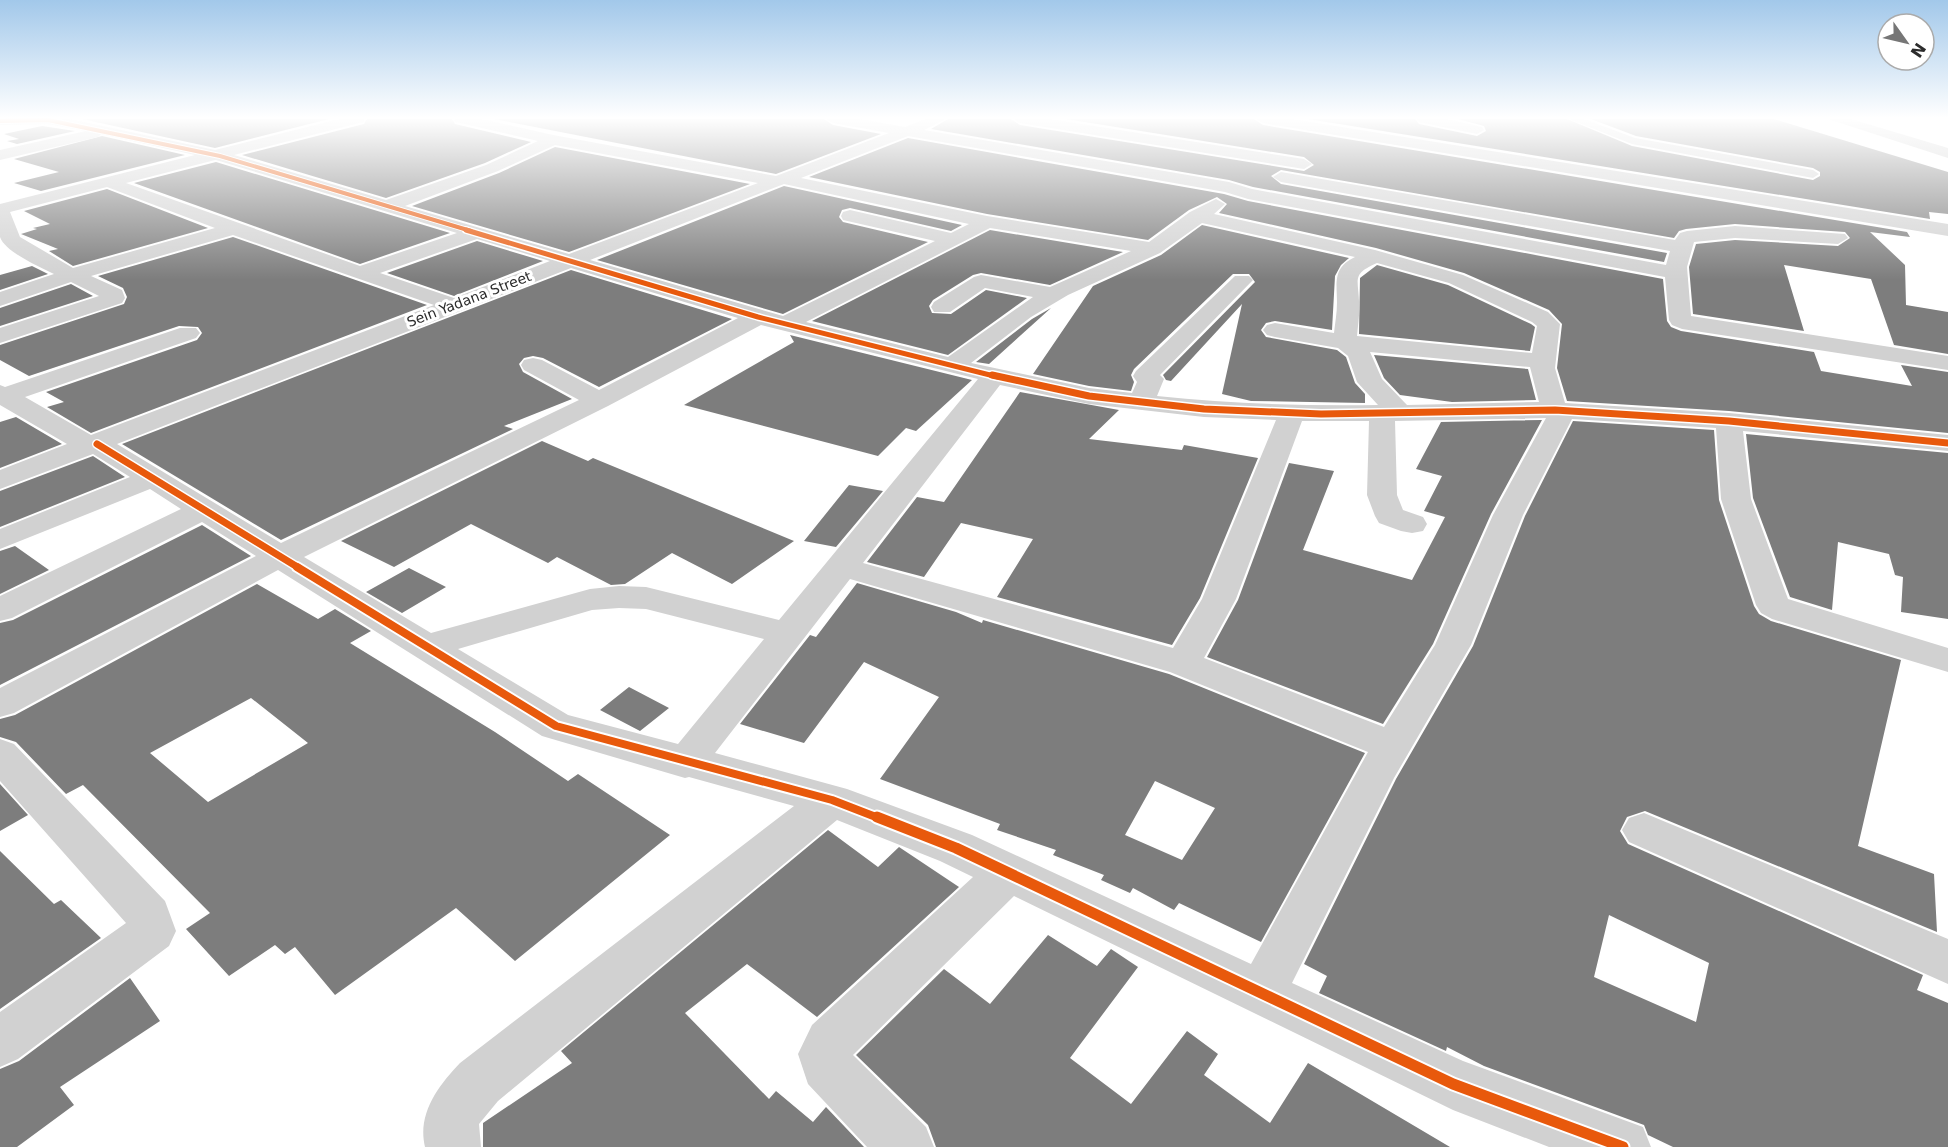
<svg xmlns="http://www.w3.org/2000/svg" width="1948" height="1147" font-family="'DejaVu Sans',sans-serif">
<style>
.building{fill:#7d7d7d;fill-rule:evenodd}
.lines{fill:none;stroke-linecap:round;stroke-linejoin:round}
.lane{fill:#d1d1d1;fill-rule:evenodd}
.street{fill:#d1d1d1;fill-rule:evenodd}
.secondary{fill:#cacaca;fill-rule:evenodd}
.cycleway-far4-casing{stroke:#fff;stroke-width:6}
.cycleway-far3-casing{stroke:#fff;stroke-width:8}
.cycleway-far2-casing{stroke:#fff;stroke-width:10}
.cycleway-far1-casing{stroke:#fff;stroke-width:12}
.cycleway-casing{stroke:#fff;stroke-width:15}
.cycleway-far4{stroke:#e8590c;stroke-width:4}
.cycleway-far3{stroke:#e8590c;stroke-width:5}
.cycleway-far2{stroke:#e8590c;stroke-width:7}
.cycleway-far1{stroke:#e8590c;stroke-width:8}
.cycleway{stroke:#e8590c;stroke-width:11}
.labels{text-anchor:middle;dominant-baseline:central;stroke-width:6;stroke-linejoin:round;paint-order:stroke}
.far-street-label{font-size:14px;fill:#2c2c2c;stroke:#fff}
</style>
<rect width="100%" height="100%" fill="#fff"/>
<!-- building -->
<path class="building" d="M82,119H329L215,148Z
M367,119H452L455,124L531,142L485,163L386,198L242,155L364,124Z
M494,119H824L833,125L881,134L776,174Z
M948,119H1011L1020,125L1304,171L1314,165L1304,157L1066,119H1254L1263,125L1907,232L1910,237L1870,232L1905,265L1906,305L1948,312V354L1894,345L1871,279L1784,265L1804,331L1693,314L1689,267L1696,244L1735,240L1838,246L1850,238L1845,232L1735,224L1686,229L1679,231L1674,238L1281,170L1271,176L1281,184L1667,253L1664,262L1253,187L1229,180L931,129Z
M1308,119H1415L1419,124L1477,136L1486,131L1484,126L1458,119H1567L1632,146L1813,180L1820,176V172L1813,168L1636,136L1591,119H1774L1948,172V214L1929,212L1930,219Z
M42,126L75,131L17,144L7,141L19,139L4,134Z
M102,136L185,155L41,191L14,183L59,172L14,159Z
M908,138L1224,194L1248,201L1663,279L1667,321L1671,327L1681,331L1814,352L1821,371L1912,386L1901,365L1948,372V433L1729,411L1567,401L1557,368L1562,324L1549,310L1464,273L1376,248L1219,213L1227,204L1217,197L1189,210L1148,240L987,214L809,177Z
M555,147L750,184L569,252L412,206L499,173Z
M216,162L450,233L360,264L134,183Z
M784,186L962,225L951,231L850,208L842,210L839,217L843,222L928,242L783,314L597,260Z
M107,189L208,228L73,266L49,251L58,249L21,234L37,229L33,228L50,224L24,211Z
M1202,225L1349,258L1341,265L1335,276L1332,330L1275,321L1266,323L1261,330L1266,337L1337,350L1346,357L1355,383L1365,394V403L1251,401L1222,394L1242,304L1171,381L1166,380L1163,375L1255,282L1249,274H1233L1134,369L1131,375L1134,382L1131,391L1089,386L1033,374L1093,286L1161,255Z
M990,230L1123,252L1050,285L981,273L973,275L933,300L929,306L932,313L951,314L986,290L1027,298L948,355L812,321Z
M233,237L427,305L91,433L47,407L64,402L46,392L197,340L202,333L198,327L179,326L29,376L0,360V345L124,304L127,297L123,288L98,276Z
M477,241L543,261L454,296L387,273Z
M1377,265L1448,285L1531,324L1535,327L1530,351L1359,334L1360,278Z
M32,266L48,274L0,290V275Z
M571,270L732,319L599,387L543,358L533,356L524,358L519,364L523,372L572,399L504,426L513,429L281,540L122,444Z
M71,284L93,296L0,326V308Z
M1051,308L989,364L976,362L1032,319Z
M790,335L972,380L916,431L906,428L878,456L684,405L794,342Z
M1374,355L1528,369L1536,400L1452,402L1400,395L1384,378Z
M1020,392L1119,410L1089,439L1182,450L1184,445L1258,458L1200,598L1172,645L997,597L1033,539L961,523L924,577L867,562L917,497L944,502Z
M16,417L62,444L0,468V422Z
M1542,420L1491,514L1433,644L1383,724L1207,657L1238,600L1289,463L1334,471L1303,550L1412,580L1445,517L1424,511L1442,476L1416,469L1441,422Z
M1573,421L1714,430L1719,500L1754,606L1759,614L1771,621L1901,660L1858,846L1934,874L1937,932L1645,811L1627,817L1620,831L1628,844L1923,975L1917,990L1948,1003V1147H1673L1648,1135L1644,1125L1484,1066L1447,1047L1446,1051L1319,993L1327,976L1304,964L1396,779L1473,646L1525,516ZM1609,915L1709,963L1696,1022L1594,977Z
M1746,434L1948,453V619L1901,612L1903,577L1895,575L1889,554L1838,542L1832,610L1790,597L1753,498Z
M542,441L588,461L593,458L794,541L732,584L672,553L625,584L611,585L557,557L548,563L471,524L394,567L341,541Z
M93,456L125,477L0,527V491Z
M849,485L883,491L836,547L804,541Z
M202,525L251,556L0,685V623L13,620Z
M15,546L49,570L0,594V551Z
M409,568L446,587L402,613L366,592Z
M857,583L956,612L982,623L983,620L1169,674L1365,753L1261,942L1179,903L1174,910L1133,888L1130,893L1101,880L1104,875L1053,855L1056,850L997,830L1000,824L880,779L939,697L864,662L804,743L740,724L810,635L816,637ZM1155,781L1215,808L1182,860L1125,835Z
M257,584L318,619L335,609L371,631L350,643L495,732L568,781L578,774L670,835L515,961L456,908L335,995L295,947L285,954L275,945L229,976L186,929L210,913L83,785L66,794L16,742L0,737V719L15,715ZM251,698L308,743L208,802L150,753Z
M629,687L669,708L640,731L600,710Z
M0,784L28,815L0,831Z
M828,830L878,867L899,847L959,887L817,1017L747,964L685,1013L769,1099L776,1091L813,1122L826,1107L864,1147H483V1123L572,1063L561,1051Z
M0,851L54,904L61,900L101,938L0,1009Z
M1048,935L1097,966L1111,949L1138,967L1070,1058L1131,1104L1187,1031L1218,1054L1204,1075L1270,1123L1308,1063L1450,1147H936L928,1125L856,1055L944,969L990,1004Z
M130,978L160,1021L60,1087L74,1105L17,1147H0V1069L19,1061Z"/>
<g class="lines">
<!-- lane -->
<path class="lane" d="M1569,119H1584L1635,138L1813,170L1819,174L1813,178L1632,144Z"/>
<!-- street -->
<path class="street" d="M0,119H70L215,150L339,119H365L363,122L234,155L386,200L486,165L538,141L456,122L454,119H482L553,135L776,176L889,133L833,123L826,119H860L905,127L925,119H946L924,130L1229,182L1252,189L1666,265L1670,251L1281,182L1273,177L1281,172L1675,240L1680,233L1687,231L1735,226L1845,234L1848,238L1838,244L1735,238L1694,242L1687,267L1691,316L1948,356V370L1682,329L1672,325L1669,320L1665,277L1248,199L1225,192L908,136L801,178L987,216L1149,242L1190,212L1216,199L1225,204L1214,214L1375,250L1463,275L1548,312L1560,324L1555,368L1565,403L1729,413L1948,435V451L1743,431L1751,499L1788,599L1948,648V672L1772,619L1761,613L1756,605L1721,499L1716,428L1572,419L1523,515L1471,645L1394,778L1292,983L1463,1061L1643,1127L1651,1147H1549L1453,1110L1014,896L853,1055L926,1127L934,1147H867L808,1084L798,1054L812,1025L973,877L940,861L837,820L498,1101L479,1124L481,1147H425C417,1114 438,1086 460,1063L794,806L689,777L685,778L542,736L278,570L14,713L0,717V688L256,556L202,522L12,618L0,621V596L181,509L150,489L0,549V529L130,477L93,454L0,489V470L67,444L0,405V385L5,387L180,328H196L200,333L196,338L25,397L91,435L434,305L233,235L91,276L122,290L125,298L122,303L0,343V328L99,296L71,282L0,306V292L54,274C40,267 5,252 0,237C0,228 0,213 0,204L195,155L101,134L98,137L0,160V150L86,131L48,124L0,125ZM555,145L758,183L569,254L405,206L498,171ZM215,160H216L457,233L360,266L126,183ZM784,184L969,224L951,233L850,210L843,212L841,216L843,220L935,241L783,316L590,260ZM107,187L215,228L73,268L20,237L10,212ZM1202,223L1355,257C1332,268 1337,283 1337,303C1337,313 1335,323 1334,333L1275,323L1267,325L1263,330L1267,335L1275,337L1338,348L1348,356L1357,382L1378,405C1304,406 1231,404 1157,396L1164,379L1160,375L1253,280L1249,276H1235L1136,371L1133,376L1137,382L1132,393L1089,388L971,363L1031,317L1068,295L1160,253ZM990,228L1131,251L1050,287L981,275L974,277L934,302L931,307L934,312H950L985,288L1033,297L948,357L806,322ZM477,239L550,261L454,298L380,273ZM1377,263L1449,283L1532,322L1537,326L1532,353L1357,336C1358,325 1360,313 1359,301C1358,278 1352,274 1377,263ZM571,268L738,318L599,390L542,360L533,358L524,360L521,365L524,370L579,400L281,543L117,444ZM761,325L978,379L779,620L646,587L619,586L590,589L431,633L304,557L608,406ZM1370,352L1530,367L1539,402L1407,405L1382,379ZM1000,385L1089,404L1204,417L1276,420L1202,599L1173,648L863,563ZM1546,418L1493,515L1435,645L1384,727L1204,658L1236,599L1302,421H1369L1367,495L1375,516L1379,523L1401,531L1412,533L1423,531L1427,524L1423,517L1403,510L1397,495L1395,421ZM850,579L1170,672L1368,752L1251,964L972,835L847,789L715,753ZM619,608L646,609L764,639L678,744L568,715L458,649L592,610Z
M1013,119H1050L1304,159L1312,164L1304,169L1020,123Z
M1256,119H1292L1948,224V236L1263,123Z
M1417,119H1447L1482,127L1484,130L1477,134L1419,122Z
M0,739L14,744L165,901L176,931L169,946L18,1059L0,1067V1012L126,923L0,781Z
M1644,813L1948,939V984L1629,842L1622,830L1629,818Z"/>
<!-- secondary -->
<path class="secondary" d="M1828,119H1851L1948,148V158Z"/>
<defs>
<path id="cycleway-far4" d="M0,121L48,120L220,156L471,231"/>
<path id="cycleway-far3" d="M466,230L758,317L998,377"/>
<path id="cycleway-far2" d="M992,375L1089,396L1204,409L1321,414L1555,410L1729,421L1948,443
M97,444L299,568"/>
<path id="cycleway-far1" d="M297,567L556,726L832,800L881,819"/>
<path id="cycleway" d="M877,817L956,848L1453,1084L1623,1147"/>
</defs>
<!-- cycleway-far4 casing -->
<use href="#cycleway-far4" class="cycleway-far4-casing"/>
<!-- cycleway-far3 casing -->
<use href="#cycleway-far3" class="cycleway-far3-casing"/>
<!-- cycleway-far2 casing -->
<use href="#cycleway-far2" class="cycleway-far2-casing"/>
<!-- cycleway-far1 casing -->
<use href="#cycleway-far1" class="cycleway-far1-casing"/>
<!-- cycleway casing -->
<use href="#cycleway" class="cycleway-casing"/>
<!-- cycleway-far4 -->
<use href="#cycleway-far4" class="cycleway-far4"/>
<!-- cycleway-far3 -->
<use href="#cycleway-far3" class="cycleway-far3"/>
<!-- cycleway-far2 -->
<use href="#cycleway-far2" class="cycleway-far2"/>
<!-- cycleway-far1 -->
<use href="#cycleway-far1" class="cycleway-far1"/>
<!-- cycleway -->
<use href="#cycleway" class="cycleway"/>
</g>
<!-- sky -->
<linearGradient id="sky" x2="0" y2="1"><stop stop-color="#a2c8ea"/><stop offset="0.42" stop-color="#fff"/><stop offset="1" stop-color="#fff" stop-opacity="0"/></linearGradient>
<rect width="1948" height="280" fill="url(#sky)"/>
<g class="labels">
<!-- far-street labels -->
<g class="far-street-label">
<text transform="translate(469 299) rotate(-21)">Sein Yadana Street</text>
</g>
</g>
<!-- north arrow -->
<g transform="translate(1906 42) rotate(124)"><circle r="28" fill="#ffffff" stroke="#ababab" stroke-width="1.5"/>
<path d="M0-4.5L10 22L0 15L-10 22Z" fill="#767676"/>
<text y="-9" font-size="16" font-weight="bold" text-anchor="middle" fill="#2c2c2c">N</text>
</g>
</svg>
